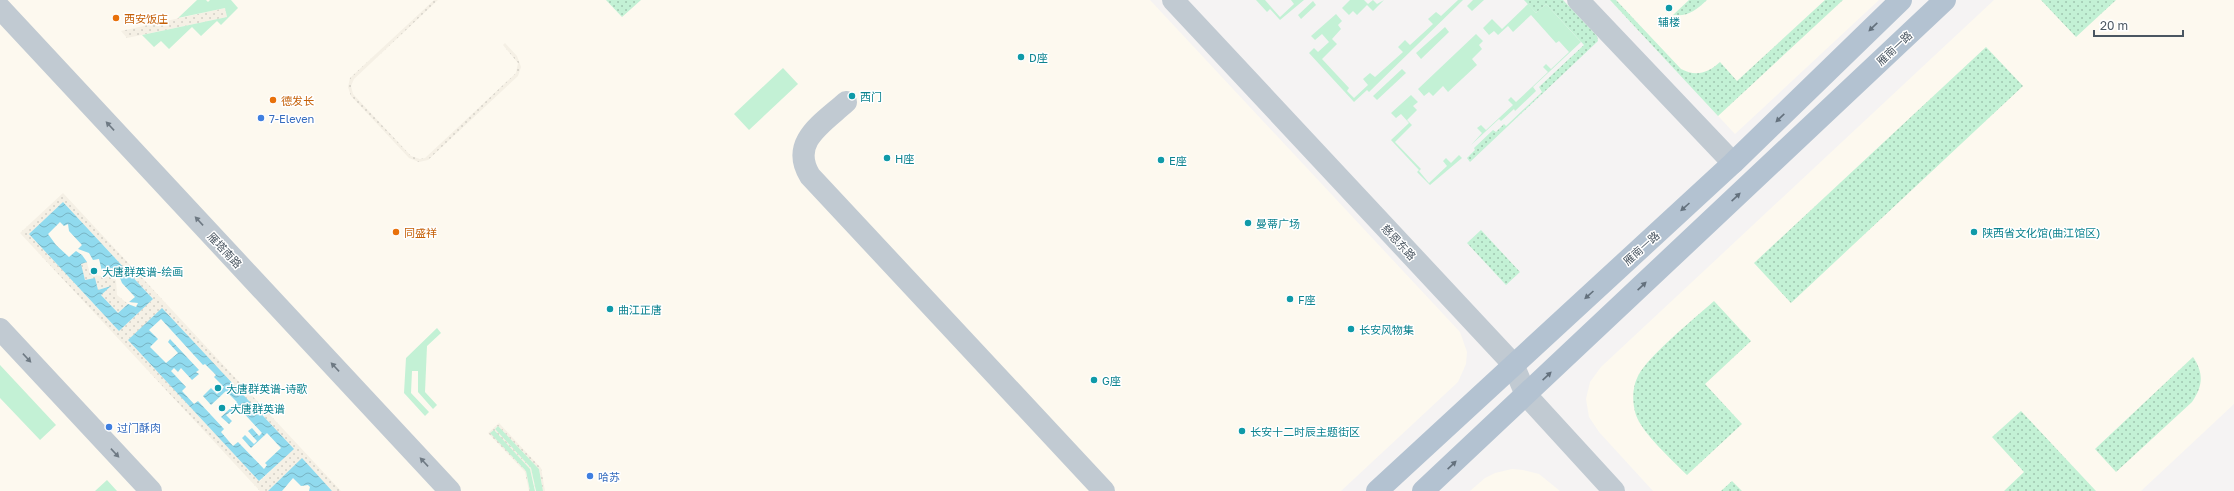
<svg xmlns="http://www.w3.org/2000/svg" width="2234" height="491" font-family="'Golos Text','Noto Sans SC',sans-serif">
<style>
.commercial{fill:#fdf9ef}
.grass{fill:url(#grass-dots)}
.sand{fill:url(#sand-dots);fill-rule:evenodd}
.garden{fill:#c3f1d5}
.water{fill:url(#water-waves);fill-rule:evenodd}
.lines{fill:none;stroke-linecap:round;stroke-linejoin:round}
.minor{stroke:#c1cad2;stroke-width:22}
.major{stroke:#b3c2d1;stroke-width:22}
.oneway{fill:#64717d}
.oneway2{fill:#6e7983}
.culture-dot{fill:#0f9aa8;stroke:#fff;stroke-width:1.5}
.food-dot{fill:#e8710a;stroke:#fff;stroke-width:1.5}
.shop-dot{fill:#3f7fe0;stroke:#fff;stroke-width:1.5}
.labels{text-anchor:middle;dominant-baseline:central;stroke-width:3;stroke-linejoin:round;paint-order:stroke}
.food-label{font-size:11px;fill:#c56008;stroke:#fff;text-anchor:start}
.culture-label{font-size:11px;fill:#0d838f;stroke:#fff;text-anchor:start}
.street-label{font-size:11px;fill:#4a5661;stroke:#fff}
.shop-label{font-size:11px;fill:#366cbe;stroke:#fff;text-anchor:start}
</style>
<defs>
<pattern id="grass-dots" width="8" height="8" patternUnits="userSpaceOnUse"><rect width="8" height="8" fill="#c3f1d5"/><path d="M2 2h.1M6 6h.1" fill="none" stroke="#a0c6b0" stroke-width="1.8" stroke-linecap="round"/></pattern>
<pattern id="sand-dots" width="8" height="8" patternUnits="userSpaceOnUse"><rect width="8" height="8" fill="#f5f0e5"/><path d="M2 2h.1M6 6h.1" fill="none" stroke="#d4d0c7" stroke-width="1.8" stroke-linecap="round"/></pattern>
<pattern id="water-waves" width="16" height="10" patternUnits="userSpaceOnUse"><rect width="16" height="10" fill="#90daee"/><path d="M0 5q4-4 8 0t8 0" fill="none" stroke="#78b4c4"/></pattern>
</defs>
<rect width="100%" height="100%" fill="#f5f3f3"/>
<!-- commercial -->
<path class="commercial" d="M0,0H1150L1460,332L1467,352L1466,364L1458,382L1341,491H0Z
M1610,0H1879L1735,134Z
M1994,0H2234V404L2141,491H1653L1599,432L1589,417L1586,399L1590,382L1601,367Z
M1512,469L1523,470L1539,474L1560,491H1470L1485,478L1495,473Z"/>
<!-- grass -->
<path class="grass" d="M606,0H641L622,17Z
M1524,0H1563L1597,36L1598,41L1470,162L1467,158L1475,150L1474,148L1493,130L1496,132L1504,124L1506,126L1542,92L1539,87L1584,45L1546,4L1536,13Z
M1610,0H1616L1681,69C1696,77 1708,73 1720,62L1737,81L1825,0H1843L1718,116Z
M1689,0H1707C1696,10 1688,17 1673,15Z
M2041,0H2116L2076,37Z
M1986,47L2023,86L1791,303L1754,263Z
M1481,230L1520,272L1506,285L1467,243Z
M1714,301L1751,341L1705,384L1742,424L1687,475C1673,461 1642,433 1636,415C1632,402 1632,388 1638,376C1648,356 1695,318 1714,301Z
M2193,357C2204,373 2203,386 2192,402L2116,472L2095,449Z
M2021,411L2096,491H2004L2024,472L1992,437Z
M1732,481L1742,491H1721Z"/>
<!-- sand -->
<path class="sand" d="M434,0H438L354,79L351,86L353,94L411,156L420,159L425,158L516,73L518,63L503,45L505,43L517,56L521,67L518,76L428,160L419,162L409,158L351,96L348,87L350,78Z
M225,8L227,17L127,38L121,31Z
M63,193L341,491H332L302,459L268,491H260L20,233ZM63,202L153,299L119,331L29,234ZM162,309L293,449L260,481L128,340Z
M87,262C90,283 103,271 116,280L117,295L128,304L118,313L101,295L110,286L98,290L85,280L80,264Z
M499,423L541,468L545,491H543L539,469L498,426L495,429L531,468L536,491L530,469L491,433L526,471L530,491H529L525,472L488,433Z"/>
<!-- garden -->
<path class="garden" d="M197,0H206L208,2L210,0H231L238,8L221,25L217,21L201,36L192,27L169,49L161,41L154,47L142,35L227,17L225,8L178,18Z
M1256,0H1265L1280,17L1294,4L1291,0H1304L1280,20L1270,9L1267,12Z
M1350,0H1364L1368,4L1373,0L1377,4L1384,0L1373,11L1367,5L1357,15L1353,11L1349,15L1342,8Z
M1458,0H1463L1369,92L1367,90L1354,102L1309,53L1314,48L1318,52L1329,42L1322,34L1315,40L1311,36L1336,14L1342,21L1338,25L1341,29L1332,39L1337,44L1322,59L1349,88L1347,91L1354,98L1368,85L1363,79L1370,73L1375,77L1403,52L1398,47L1405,40L1410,45L1433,24L1428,19L1436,12L1441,16Z
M1473,0H1484L1472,11L1467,6Z
M1313,1L1316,5L1301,19L1298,15Z
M1528,4L1536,13L1546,4L1581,42L1533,87L1536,91L1515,111L1514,109L1501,121L1499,119L1471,145L1482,133L1477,128L1481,125L1486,130L1513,105L1508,100L1511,97L1516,102L1548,72L1543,67L1546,64L1551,69L1569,52L1559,41L1556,43L1531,15L1513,32L1508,26L1498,35L1494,31L1489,35L1483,28L1492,19L1502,29Z
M1445,27L1449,32L1421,59L1416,53Z
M1476,34L1483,41L1479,45L1482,49L1472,59L1477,65L1448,92L1443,86L1433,96L1429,92L1424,96L1418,89Z
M783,68L798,84L749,130L734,114Z
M1402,69L1406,73L1377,100L1373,96Z
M1411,95L1418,102L1413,106L1417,110L1407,120L1412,125L1395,142L1421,169L1419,171L1429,183L1447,166L1443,161L1446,158L1451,163L1459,155L1462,158L1430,185L1417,172L1419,170L1391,140L1409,123L1401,114L1396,118L1391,113Z
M437,328L441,333L427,346L425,392L437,405L433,409L418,392V371H412L411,393L429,412L425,416L404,393L406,358Z
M0,365L56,425L40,440L0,398Z
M498,426L539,469L543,491H536L531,468L495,429Z
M494,430L530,469L535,491H530L526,471L490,433Z
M107,480L117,491H95Z"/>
<!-- water -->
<path class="water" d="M63,202L153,299L119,331L29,234ZM60,222L64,226L68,224L69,231L82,245L78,249L89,253L93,260L99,259L102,271L112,268L114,274L120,278L122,283L135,297L129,302L138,303L136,307L128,304L118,313L101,295L111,286L98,290L95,278L85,280L81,264L87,262L82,255L76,251L69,257L56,245L48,234Z
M162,308L294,449L259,481L128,340ZM161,319L203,365L205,364L216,375L214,377L224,387L217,394L211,388L203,396L211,405L226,391L237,402L221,417L229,424L232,421L226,415L230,412L232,414L239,408L262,433L259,436L252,428L248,431L257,441L254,444L245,435L242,438L251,448L267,433L281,448L265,463L267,465L264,469L238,442L233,446L221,432L224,429L198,401L194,404L182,391L186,387L171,371L174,368L178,372L181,368L192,380L199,374L196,372L199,370L170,339L168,342L178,353L166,363L150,347L158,339L149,330Z
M302,458L332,491H309L310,487L308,485L301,486L293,478L282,491H268Z"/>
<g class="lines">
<!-- minor -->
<path class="minor" d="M1173,0L1513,364L1526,395L1614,491
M1578,0L1733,163
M0,8L450,491
M846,102C823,123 789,142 810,176L1104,491
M0,329L151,491"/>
<!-- major -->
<path class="major" d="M1377,491L1733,163L1901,0
M1423,491L1945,0"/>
</g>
<!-- one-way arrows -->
<defs><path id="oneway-solid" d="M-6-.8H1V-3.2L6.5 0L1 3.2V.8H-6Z"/></defs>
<g class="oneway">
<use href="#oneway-solid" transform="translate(1873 27) rotate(136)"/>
<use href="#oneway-solid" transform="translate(1780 118) rotate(136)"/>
<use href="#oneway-solid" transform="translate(1736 197) rotate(-43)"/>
<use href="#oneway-solid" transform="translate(1685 207) rotate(138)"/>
<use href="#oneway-solid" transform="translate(1642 286) rotate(-43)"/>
<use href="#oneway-solid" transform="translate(1589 295) rotate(138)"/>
<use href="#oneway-solid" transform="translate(1547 376) rotate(-43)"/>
<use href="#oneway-solid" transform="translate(1452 465) rotate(-43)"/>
</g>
<g class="oneway2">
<use href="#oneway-solid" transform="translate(110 126) rotate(-133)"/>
<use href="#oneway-solid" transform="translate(199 221) rotate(-133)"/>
<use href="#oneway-solid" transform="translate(27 358) rotate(47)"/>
<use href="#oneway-solid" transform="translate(335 367) rotate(-133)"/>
<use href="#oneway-solid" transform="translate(115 453) rotate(47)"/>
<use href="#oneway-solid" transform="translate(424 462) rotate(-133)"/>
</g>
<!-- markers -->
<g class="culture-dot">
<circle cx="1669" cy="8" r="4"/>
<circle cx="1021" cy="57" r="4"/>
<circle cx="852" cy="96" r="4"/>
<circle cx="887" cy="158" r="4"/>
<circle cx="1161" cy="160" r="4"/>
<circle cx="1248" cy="223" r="4"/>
<circle cx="1974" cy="232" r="4"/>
<circle cx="94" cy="271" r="4"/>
<circle cx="1290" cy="299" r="4"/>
<circle cx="610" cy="309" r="4"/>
<circle cx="1351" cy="329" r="4"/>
<circle cx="1094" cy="380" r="4"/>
<circle cx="218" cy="388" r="4"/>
<circle cx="222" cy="408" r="4"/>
<circle cx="1242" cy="431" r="4"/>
</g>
<g class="food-dot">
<circle cx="116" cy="18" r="4"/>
<circle cx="273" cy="100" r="4"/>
<circle cx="396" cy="232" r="4"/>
</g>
<g class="shop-dot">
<circle cx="261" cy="118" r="4"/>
<circle cx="109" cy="427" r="4"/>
<circle cx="590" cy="476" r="4"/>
</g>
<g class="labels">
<!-- food labels -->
<g class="food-label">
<text x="124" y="18">西安饭庄</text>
<text x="281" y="100">德发长</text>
<text x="404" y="232">同盛祥</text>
</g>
<!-- culture labels -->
<g class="culture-label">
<text x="1669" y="21" text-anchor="middle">辅楼</text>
<text x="1029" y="57">D座</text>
<text x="860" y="96">西门</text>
<text x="895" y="158">H座</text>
<text x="1169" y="160">E座</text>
<text x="1256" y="223">曼蒂广场</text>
<text x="1982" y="232">陕西省文化馆(曲江馆区)</text>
<text x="102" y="271">大唐群英谱-绘画</text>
<text x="1298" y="299">F座</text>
<text x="618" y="309">曲江正唐</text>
<text x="1359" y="329">长安风物集</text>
<text x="1102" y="380">G座</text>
<text x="226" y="388">大唐群英谱-诗歌</text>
<text x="230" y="408">大唐群英谱</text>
<text x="1250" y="431">长安十二时辰主题街区</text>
</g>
<!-- street labels -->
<g class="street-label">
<text transform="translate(1894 48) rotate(-43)">雁南一路</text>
<text transform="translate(1399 242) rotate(47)">慈恩东路</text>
<text transform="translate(1641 248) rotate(-42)">雁南一路</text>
<text transform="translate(225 250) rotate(47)">雁塔南路</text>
</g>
<!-- shop labels -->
<g class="shop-label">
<text x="269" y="118">7-Eleven</text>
<text x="117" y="427">过门酥肉</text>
<text x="598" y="476">哈苏</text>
</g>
</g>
<!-- scale -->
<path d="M2094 30v6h89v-6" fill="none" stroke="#4a5661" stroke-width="2"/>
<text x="2100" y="30" font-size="12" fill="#4a5661" stroke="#ffffff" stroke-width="3" paint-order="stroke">20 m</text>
</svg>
